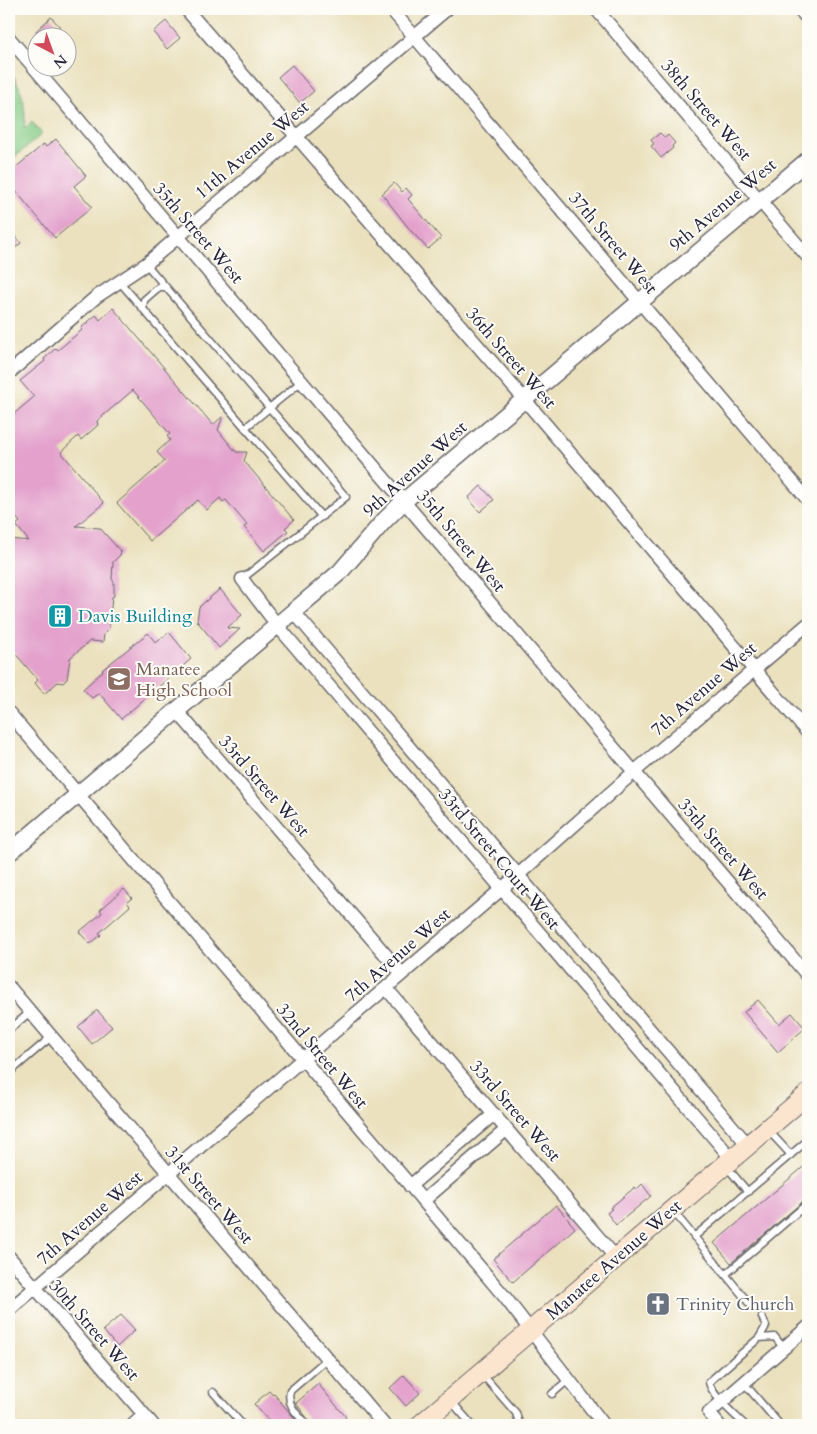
<svg xmlns="http://www.w3.org/2000/svg" width="817" height="1434" font-family="Cardo,serif">
<style>
.green{fill:#84ca84;stroke:#537660}
.building{fill:#e3a1cc}
.lines{fill:none;stroke-linecap:round;stroke-linejoin:round}
.service-casing{stroke:#686569;stroke-width:9}
.minor-casing{stroke:#686569;stroke-width:15}
.tertiary-casing{stroke:#686569;stroke-width:19}
.secondary-casing{stroke:#686569;stroke-width:21}
.service{stroke:#fff;stroke-width:6}
.minor{stroke:#fff;stroke-width:12}
.tertiary{stroke:#fff;stroke-width:16}
.secondary{stroke:#fce5cf;stroke-width:19}
.labels{text-anchor:middle;dominant-baseline:central;stroke-width:4;stroke-linejoin:round;paint-order:stroke}
.street-label{font-size:18px;fill:#22223b;stroke:#fdfcf7}
.culture-label{font-size:18px;fill:#0d838f;stroke:#fdfcf7;text-anchor:start}
.education-label{font-size:18px;fill:#785e54;stroke:#fdfcf7;text-anchor:start}
.worship-label{font-size:18px;fill:#5b616d;stroke:#fdfcf7;text-anchor:start}
</style>
<rect width="100%" height="100%" fill="#fdfcf7"/>
<filter id="ink" filterUnits="userSpaceOnUse"><feTurbulence type="fractalNoise" baseFrequency=".02" numOctaves="2"/><feDisplacementMap in="SourceGraphic" scale="10" xChannelSelector="R" yChannelSelector="G"/><feConvolveMatrix kernelMatrix="1 2 1 2 8 2 1 2 1" color-interpolation-filters="sRGB"/></filter>
<filter id="wash" filterUnits="userSpaceOnUse"><feTurbulence type="fractalNoise" baseFrequency=".0096" numOctaves="4" result="noise"/><feDisplacementMap in="SourceGraphic" scale="20" xChannelSelector="R" yChannelSelector="G"/><feGaussianBlur stdDeviation="1.12" result="paint"/><feColorMatrix in="noise" values="0 0 0 0 0 0 0 0 0 0 0 0 0 0 0 0 0 1.4 0 .05"/><feComposite in="paint" operator="in"/></filter>
<g filter="url(#wash)">
<rect width="100%" height="100%" fill="#ebe1be"/>
<!-- green -->
<path class="green" d="M9,69C22,88 27,106 24,129L32,122L42,134L9,162V129L11,119Z"/>
<g id="blocks">
<!-- building -->
<path class="building" d="M51,17L60,27L47,38H42L36,31Z
M166,21L180,38L167,49L153,32Z
M292,65L314,91L300,103L278,77Z
M660,133L665,138L668,135L675,143L672,146L673,148L661,158L651,146L654,144L651,140Z
M56,139L86,176L74,186L92,207L55,238L9,183V173L44,144L46,147Z
M394,183L402,192L406,188L412,195L408,199L441,238L428,249L411,231L382,194Z
M9,228L21,243L9,253Z
M113,308L213,425L223,416L218,430L236,452H247L244,461L294,520L285,528L288,531L264,551L244,527L247,525L226,500L223,502L220,498L207,510L198,500L150,541L117,503L165,461L157,452L170,440L167,436L170,434L133,390L97,421L98,425L81,440L78,436L61,452L104,503L76,526L100,528L121,552L120,555L113,562L112,579L114,582V596L112,597L109,628L104,634L103,642L90,641L70,658L67,679L63,683L58,682L44,694L35,683L38,680L13,651L9,655V539L29,541L16,525L20,522L9,509V418L34,397L20,381L45,361L44,359L56,348L58,350L82,330L81,328L96,315L100,320Z
M481,486L494,500L480,512L468,498Z
M220,589L242,615L227,628L240,629L219,648L197,621L199,607Z
M169,632L191,659L121,719L99,693L92,698L83,689L103,671L102,670L148,633L156,643Z
M124,889L132,898L127,902L130,906L99,933L101,935L90,944L79,932L102,913L100,910Z
M758,1000L779,1024L792,1013L805,1028L778,1052L744,1012Z
M97,1010L112,1027L92,1044L78,1027Z
M808,1163V1197L731,1263L714,1243Z
M642,1184L651,1196L616,1225L607,1213L612,1209L610,1208L635,1187L637,1189Z
M556,1205L575,1228L513,1282L493,1259Z
M121,1315L135,1330L117,1347L103,1330Z
M404,1375L420,1393L406,1406L390,1388Z
M318,1384L346,1417L336,1425H312L296,1403Z
M269,1391L273,1395L274,1394L300,1425H272L254,1404Z"/>
</g>
</g>
<g filter="url(#ink)">
<use href="#blocks" fill-opacity="0" stroke="#686569" stroke-width="1"/>
<g class="lines">
<defs>
<path id="service" d="M146,264L346,497L242,579
M119,281L322,517
M143,309L144,300L159,287H166
M245,428L302,381
M9,1030L30,1012
M9,1073L51,1037
M768,1130L791,1155
M726,1166L748,1192
M673,1211L753,1308
M694,1237L808,1140
M726,1274L808,1203
M759,1338L775,1337L784,1349
M482,1374L516,1413L519,1423
M744,1383L780,1425
M213,1392L240,1422V1425
M552,1394L568,1380
M451,1401L472,1425
M307,1425C298,1415 286,1405 290,1391L327,1359
M745,1425C735,1415 711,1395 709,1382L759,1338L766,1326L762,1317"/>
<path id="minor" d="M186,9L524,399L808,733
M391,9L808,500
M596,9L808,257
M799,9L808,19
M9,38L808,976
M9,373L96,297L146,264L447,9
M242,579L277,625L732,1159
M293,611L748,1145
M177,711L402,974
M9,713L504,1296L604,1425
M9,987L384,1425
M386,988L616,1258
M410,1186L494,1114
M423,1201L507,1129
M9,1257L153,1425
M9,1310L518,875L634,772L808,624
M133,1425L144,1415
M719,1425L709,1413L808,1327"/>
<path id="tertiary" d="M9,853L340,572L383,522L404,501L808,160"/>
<path id="secondary" d="M420,1425L808,1094"/>
</defs>
<!-- service casing -->
<use href="#service" class="service-casing"/>
<!-- minor casing -->
<use href="#minor" class="minor-casing"/>
<!-- tertiary casing -->
<use href="#tertiary" class="tertiary-casing"/>
<!-- secondary casing -->
<use href="#secondary" class="secondary-casing"/>
<!-- service -->
<use href="#service" class="service"/>
<!-- minor -->
<use href="#minor" class="minor"/>
<!-- tertiary -->
<use href="#tertiary" class="tertiary"/>
<!-- secondary -->
<use href="#secondary" class="secondary"/>
</g>
</g>
<!-- icons -->
<defs>
<symbol id="building-square" viewBox="-11 -11 22 22"><rect x="-9" y="-9" width="18" height="18" rx="4" fill="#0f9aa8" stroke="#fdfcf7"/><path d="M-4-6H4V6H1V3H-1V6H-4ZM-2.5-4.3h1.7v1.8h-1.7ZM.8-4.3h1.7v1.8H.8ZM-2.5-1h1.7V.8h-1.7ZM.8-1h1.7V.8H.8Z" fill="#fff"/></symbol>
<symbol id="school-square" viewBox="-11 -11 22 22"><rect x="-9" y="-9" width="18" height="18" rx="4" fill="#8d6e63" stroke="#fdfcf7"/><path d="M0-5L7-2L0 1L-7-2ZM-4 1L0 2.5L4 1V4Q0 6-4 4Z" fill="#fff"/></symbol>
<symbol id="church-square" viewBox="-11 -11 22 22"><rect x="-9" y="-9" width="18" height="18" rx="4" fill="#6b7280" stroke="#fdfcf7"/><path d="M-1.2-6h2.4v3.5h3.3v2.4h-3.3V6h-2.4V-.1h-3.3v-2.4h3.3Z" fill="#fff"/></symbol>
</defs>
<g fill-rule="evenodd">
<use href="#building-square" x="46" y="602" width="28" height="28"/>
<use href="#school-square" x="105" y="665" width="28" height="28"/>
<use href="#church-square" x="644" y="1290" width="28" height="28"/>
</g>
<g class="labels">
<!-- street labels -->
<g class="street-label">
<text transform="translate(706 110) rotate(49)">38th Street West</text>
<text transform="translate(252 150) rotate(-40)">11th Avenue West</text>
<text transform="translate(723 205) rotate(-40)">9th Avenue West</text>
<text transform="translate(198 233) rotate(49)">35th Street West</text>
<text transform="translate(613 243) rotate(50)">37th Street West</text>
<text transform="translate(511 358) rotate(49)">36th Street West</text>
<text transform="translate(415 469) rotate(-42)">9th Avenue West</text>
<text transform="translate(461 541) rotate(50)">35th Street West</text>
<text transform="translate(704 689) rotate(-41)">7th Avenue West</text>
<text transform="translate(264 786) rotate(49)">33rd Street West</text>
<text transform="translate(723 849) rotate(49)">35th Street West</text>
<text transform="translate(499 859) rotate(50)">33rd Street Court West</text>
<text transform="translate(398 955) rotate(-41)">7th Avenue West</text>
<text transform="translate(322 1056) rotate(50)">32nd Street West</text>
<text transform="translate(515 1111) rotate(49)">33rd Street West</text>
<text transform="translate(209 1195) rotate(49)">31st Street West</text>
<text transform="translate(90 1218) rotate(-41)">7th Avenue West</text>
<text transform="translate(614 1260) rotate(-41)">Manatee Avenue West</text>
<text transform="translate(94 1330) rotate(49)">30th Street West</text>
</g>
<!-- culture labels -->
<g class="culture-label">
<text x="78" y="616">Davis Building</text>
</g>
<!-- education labels -->
<g class="education-label">
<text x="136" y="669">Manatee<tspan x="136" dy="21">High School</tspan></text>
</g>
<!-- worship labels -->
<g class="worship-label">
<text x="676" y="1304">Trinity Church</text>
</g>
</g>
<!-- margin -->
<rect width="817" height="1434" fill="none" stroke="#fdfcf7" stroke-width="30"/>
<!-- north arrow -->
<g transform="translate(52 52) rotate(139)"><circle r="24" fill="#fdfcf7" stroke="#a5a5ac"/>
<path d="M0-4L9 19L0 12L-9 19Z" fill="#d1495b"/>
<text y="-8" font-size="14" font-weight="bold" text-anchor="middle" fill="#22223b">N</text>
</g>
</svg>
